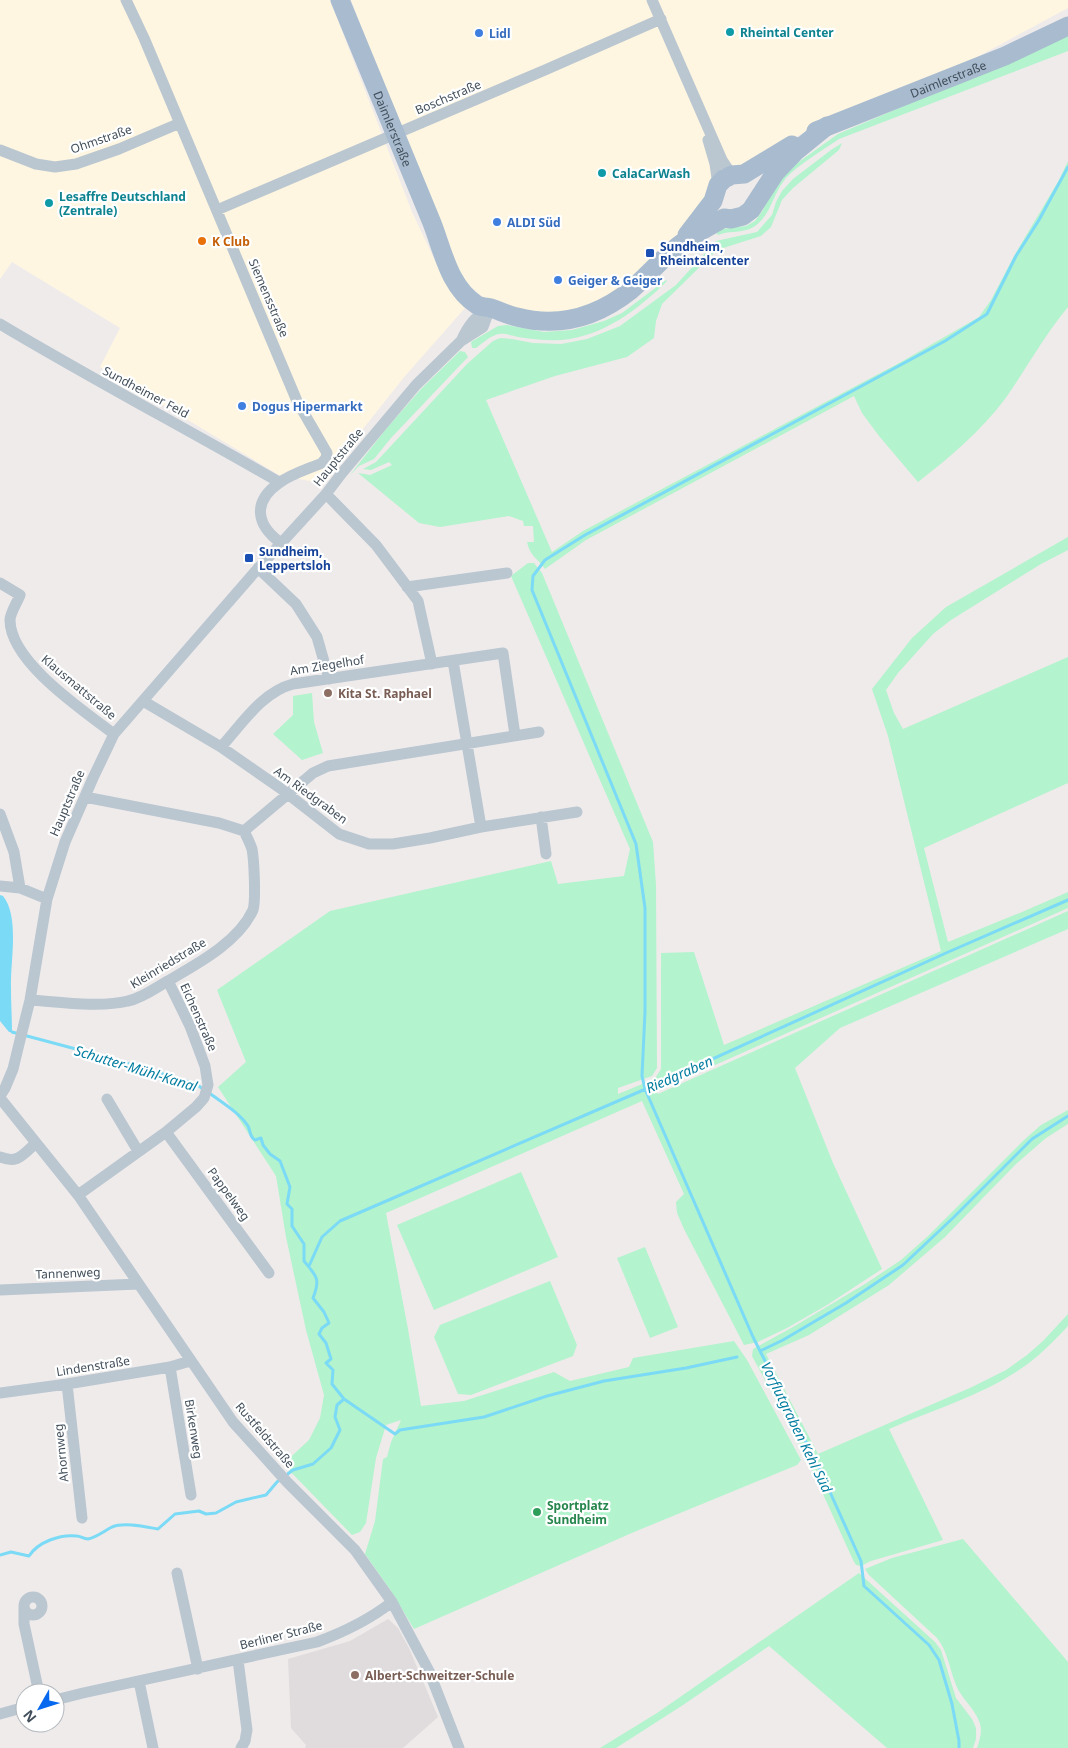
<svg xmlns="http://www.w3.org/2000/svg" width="1068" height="1748" font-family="'Noto Sans',sans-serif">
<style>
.commercial{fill:#fef6e1}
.education{fill:#e0dcdd}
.green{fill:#b3f3cd}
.water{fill:#7bdaf5}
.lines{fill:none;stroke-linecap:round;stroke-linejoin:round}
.stream{stroke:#7bdaf5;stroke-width:3}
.minor{stroke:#bac6d0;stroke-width:11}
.primary{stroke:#a8bbcf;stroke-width:19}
.culture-dot{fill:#0f9aa8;stroke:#fff;stroke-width:2}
.shop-dot{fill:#3f7fe0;stroke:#fff;stroke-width:2}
.food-dot{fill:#e8710a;stroke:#fff;stroke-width:2}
.transit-dot{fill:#1a4fb4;stroke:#fff;stroke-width:2}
.education-dot{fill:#8d6e63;stroke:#fff;stroke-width:2}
.leisure-dot{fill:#2e9e5b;stroke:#fff;stroke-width:2}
.labels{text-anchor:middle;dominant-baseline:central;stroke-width:4.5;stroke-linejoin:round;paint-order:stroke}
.culture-label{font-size:12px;font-weight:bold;fill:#0d838f;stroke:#fff;text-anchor:start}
.shop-label{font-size:12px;font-weight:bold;fill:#366cbe;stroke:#fff;text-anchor:start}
.street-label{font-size:12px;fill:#424f5b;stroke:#fff}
.food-label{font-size:12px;font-weight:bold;fill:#c56008;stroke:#fff;text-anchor:start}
.transit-label{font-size:12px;font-weight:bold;fill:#164399;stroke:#fff;text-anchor:start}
.education-label{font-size:12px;font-weight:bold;fill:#785e54;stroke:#fff;text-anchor:start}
.leisure-label{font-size:12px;font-weight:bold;fill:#27864d;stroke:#fff;text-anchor:start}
.water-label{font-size:14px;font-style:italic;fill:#027da0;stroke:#fff}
</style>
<rect width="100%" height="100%" fill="#efebeb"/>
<!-- commercial -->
<path class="commercial" d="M0,0H330L412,212L439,269L465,303V308L405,376L320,483L279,475L100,367L120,328L12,262L0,279Z
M351,0H1068V8L977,57L809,130L792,139L727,184L630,292L551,322L484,298L465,282L443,242Z"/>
<!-- education -->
<path class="education" d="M388,1619L398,1628L409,1648L438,1717L403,1748H305L306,1745L291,1728L288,1659L350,1641Z"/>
<!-- green -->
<path class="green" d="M1068,36V51L839,139C823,150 799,164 786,178C773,193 771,215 755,226C744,234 730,230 718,235L716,232L723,229L746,226L755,221L763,210L766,200L786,171L838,134Z
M842,143L839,150L793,188L782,200L771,227L761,236L717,250L662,304L656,321L654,338L627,357L555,376L486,400L552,552L583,531L901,362L979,317L991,300L1014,256L1059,180L1068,161V307C1044,336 1026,369 1005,399C981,431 949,458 918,482L879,436L862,413L854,396L586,540L545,569C537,558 530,556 527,542H534L533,526H524L523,521L509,516L440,527L419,523L358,473L370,475L392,465L389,462L371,470L363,469L376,462L467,364L493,341L500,338L512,339L533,343L561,344L587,339L620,326L676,285L716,241L757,232L772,215L776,202L782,191L793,179L831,150Z
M666,280L667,281C639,309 602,337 561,340C547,341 532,339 518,337C513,336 505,333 499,334C491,335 483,343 476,348H472L471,342L498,326L507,325L544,332L572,330L604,321L622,313Z
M460,351L465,352L468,357L391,438L374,459L359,466L350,475L386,429L421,389Z
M1068,537V550L1041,564L951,620L933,634L898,673L886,690L894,713L903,729L1068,657V783L924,848L948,942L1022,912L1068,892V908L659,1090L654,1080L661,1069V953L694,952L724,1045L941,951L888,736L872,689L912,638L946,607Z
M528,563H534L542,573L653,842L656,885L657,1068L652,1076L618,1088V1094L652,1080L658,1094L1068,911V929L840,1028L795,1068L833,1163L882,1269L827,1305L787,1328L758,1342L744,1345L684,1229L677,1213L676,1202L684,1194L642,1101L386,1213L408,1329L421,1406L464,1401L554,1372L570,1381L629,1367L633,1358L734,1341L747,1360L801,1460L797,1465L634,1532L414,1629L391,1591L365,1554L375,1521L383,1459L387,1457L391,1442L401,1420L386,1425L376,1458L366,1523L360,1532L352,1535L283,1464L309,1440L320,1418L324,1395L306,1330L286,1237L276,1176L218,1087L246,1062L217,990L330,911L551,861L558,884L624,876L630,849L511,576Z
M312,693L314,722L323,753L302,760L273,734L293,715V696Z
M1068,1110V1124L1046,1138L1016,1164L945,1237L889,1285L809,1335L766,1354L818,1454L972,1387L1006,1370L1027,1355L1043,1341L1068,1314V1326C1056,1339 1043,1352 1029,1363C989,1393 935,1409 889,1429L943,1540L871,1561L861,1566L856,1565L853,1560L802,1448L752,1356L753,1349L793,1327L865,1284L901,1260L928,1236L1024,1140L1041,1125Z
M521,1172L558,1257L434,1310L397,1225Z
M645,1247L678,1327L650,1338L617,1258Z
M550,1281L577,1345L573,1356L471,1395L458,1394L434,1337L440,1325Z
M963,1539L1068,1662V1748H977C980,1739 983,1730 979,1721C974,1708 961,1698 956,1685C949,1668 948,1652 937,1638L869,1575L865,1569L892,1558Z
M859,1573L935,1642L941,1650L956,1698L972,1719L976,1728V1739L973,1748H887L769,1646L683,1705L616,1748H600L657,1713Z"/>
<!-- water -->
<path class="water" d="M0,895L3,896C20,917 10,962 11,988C11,1003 12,1017 12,1032H9L0,1021Z"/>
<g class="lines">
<!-- stream -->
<path class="stream" d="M12,1032L106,1057L196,1084L203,1089
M309,1266L322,1237L340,1221L655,1085L946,953L1068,900
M760,1351L783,1340L846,1303L903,1265L954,1217L1032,1139L1068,1116
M344,1399L395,1434L400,1430L484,1417L547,1396L604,1381L686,1368L737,1357
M0,1555L11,1552L29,1556C38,1542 60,1534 77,1536C81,1536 83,1539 88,1539C97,1537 104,1531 112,1527C124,1522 146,1527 158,1529L175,1514L199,1511L206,1514L216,1513L236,1502L266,1495L277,1482L293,1470L313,1464L331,1448L340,1430L335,1417L337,1405L344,1399L332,1384L333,1370L326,1363L331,1359L326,1343L319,1334L322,1328L329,1323L324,1312L313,1298C321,1278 316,1276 304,1261V1244L292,1226V1209L287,1204L290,1187L280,1161L270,1154L263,1145L261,1138L255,1140C249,1136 251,1132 248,1126C239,1112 221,1102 208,1092
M959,1748V1741L952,1704L939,1660L929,1645L864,1586L861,1561L821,1472L753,1337L645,1089L642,1076L645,1012V908L636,844L532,590L533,576L545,560L585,535L945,341L987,314L1016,256L1039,220L1068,167"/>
<!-- minor -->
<path class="minor" d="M126,0L144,38L297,401L327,453L326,458L322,463C308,469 291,474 279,483C252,502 256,525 281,543
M652,0L722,160L732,175
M708,140L715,164L718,185
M0,150L36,164L55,167L76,164L119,149L180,123
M217,210L545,70L661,19
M0,324C92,379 187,429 279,482
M461,341C469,324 474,318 490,308
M326,494L376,545L418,601L432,664
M258,568L296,604L317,637L329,679
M0,583L20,595C17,603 10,613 10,620C10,662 84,711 114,734
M407,587L507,573
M453,661L481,827
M143,701L221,747L280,788L339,834L369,844H393L430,838L481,827L577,812
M221,747C242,724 262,692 293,684L503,653L515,735
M85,797L219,823L244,831L313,773L328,766L539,732
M0,814L14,852L20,888
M541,817L546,854
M0,886L20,888L47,899
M30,1000C59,1002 100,1008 128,1001C142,998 154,989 166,982C195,965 238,943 253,910C256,901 254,859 252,849C250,843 247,837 244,831
M0,1096L5,1088L13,1069L20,1040L30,1000L47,899L65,842L93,778L114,734L253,574L326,494L342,473L416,385L461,341L483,327L490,308
M0,1098L78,1195L233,1422L287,1482L355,1550L392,1602L429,1671L459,1748
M107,1099L138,1151
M166,1132L269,1273
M0,1157C18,1164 22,1155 35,1144
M78,1195L166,1132L196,1107L204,1098L208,1085L205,1066L190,1026L168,981
M0,1290L138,1284
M170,1367L191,1495
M67,1384L82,1518
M0,1393L67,1384L170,1367L190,1361
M177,1573L198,1669
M24 1606a9 9 0 1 1 18 0a9 9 0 1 1-18 0Z
M24,1608V1624L39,1693
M238,1660L247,1730L245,1741L241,1748
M139,1681L153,1748
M55,1700L83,1693L317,1642C344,1632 369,1620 392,1602
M0,1714L25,1707"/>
<!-- primary -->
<g class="primary">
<path id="s1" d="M340,0L432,223C443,251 449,287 477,305C481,307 487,307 491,308C500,311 508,315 517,317C559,328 597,317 631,290C648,275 663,257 682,243C695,234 710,226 724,218L731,219L743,216L751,210L775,173L795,152L827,126"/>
<path id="s2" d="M816,131L1005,56L1068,26"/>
<path d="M687,235L713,201L718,185L724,179L732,175L744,174L792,145"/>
</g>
</g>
<!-- markers -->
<g class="culture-dot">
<circle cx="730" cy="32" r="5"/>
<circle cx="602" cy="173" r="5"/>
<circle cx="49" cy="203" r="5"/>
</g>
<g class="shop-dot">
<circle cx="479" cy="33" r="5"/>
<circle cx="497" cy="222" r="5"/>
<circle cx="558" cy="280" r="5"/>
<circle cx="242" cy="406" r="5"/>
</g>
<circle class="food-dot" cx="202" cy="241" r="5"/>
<g class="transit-dot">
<rect x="645" y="248" width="10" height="10" rx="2.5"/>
<rect x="244" y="553" width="10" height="10" rx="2.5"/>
</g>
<g class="education-dot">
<circle cx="328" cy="693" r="5"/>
<circle cx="355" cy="1675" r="5"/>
</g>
<circle class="leisure-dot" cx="537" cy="1512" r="5"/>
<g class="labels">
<!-- culture labels -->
<g class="culture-label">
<text x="740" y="32">Rheintal Center</text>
<text x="612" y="173">CalaCarWash</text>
<text x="59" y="196">Lesaffre Deutschland<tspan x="59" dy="14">(Zentrale)</tspan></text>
</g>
<!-- shop labels -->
<g class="shop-label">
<text x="489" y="33">Lidl</text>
<text x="507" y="222">ALDI Süd</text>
<text x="568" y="280">Geiger &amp; Geiger</text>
<text x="252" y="406">Dogus Hipermarkt</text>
</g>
<!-- street labels -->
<g class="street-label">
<text stroke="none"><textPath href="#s2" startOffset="142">Daimlerstraße</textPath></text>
<text transform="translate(448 97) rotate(-23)">Boschstraße</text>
<text stroke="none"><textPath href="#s1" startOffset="139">Daimlerstraße</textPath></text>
<text transform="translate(101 139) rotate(-19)">Ohmstraße</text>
<text transform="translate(269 298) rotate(67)">Siemensstraße</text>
<text transform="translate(146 392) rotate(28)">Sundheimer Feld</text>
<text transform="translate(338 457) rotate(-51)">Hauptstraße</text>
<text transform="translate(327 665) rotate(-9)">Am Ziegelhof</text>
<text transform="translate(79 687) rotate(40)">Klausmattstraße</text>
<text transform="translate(311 795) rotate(36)">Am Riedgraben</text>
<text transform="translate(67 803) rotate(-67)">Hauptstraße</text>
<text transform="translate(168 963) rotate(-31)">Kleinriedstraße</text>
<text transform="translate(199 1017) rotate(66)">Eichenstraße</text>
<text transform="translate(229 1194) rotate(54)">Pappelweg</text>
<text transform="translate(68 1273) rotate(-2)">Tannenweg</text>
<text transform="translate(93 1366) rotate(-9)">Lindenstraße</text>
<text transform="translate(194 1429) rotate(81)">Birkenweg</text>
<text transform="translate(265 1435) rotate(49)">Rustfeldstraße</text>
<text transform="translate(61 1453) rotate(-96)">Ahornweg</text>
<text transform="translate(281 1635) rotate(-14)">Berliner Straße</text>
</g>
<!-- food labels -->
<g class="food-label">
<text x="212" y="241">K Club</text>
</g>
<!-- transit labels -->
<g class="transit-label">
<text x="660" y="246">Sundheim,<tspan x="660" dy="14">Rheintalcenter</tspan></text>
<text x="259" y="551">Sundheim,<tspan x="259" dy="14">Leppertsloh</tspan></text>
</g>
<!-- education labels -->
<g class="education-label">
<text x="338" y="693">Kita St. Raphael</text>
<text x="365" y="1675">Albert-Schweitzer-Schule</text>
</g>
<!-- leisure labels -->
<g class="leisure-label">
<text x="547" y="1505">Sportplatz<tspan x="547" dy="14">Sundheim</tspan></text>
</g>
<!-- water labels -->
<g class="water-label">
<text transform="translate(136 1068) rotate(17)">Schutter-Mühl-Kanal</text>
<text transform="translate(679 1074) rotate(-24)">Riedgraben</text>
<text transform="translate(797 1427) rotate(64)">Vorflutgraben Kehl Süd</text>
</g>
</g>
<!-- north arrow -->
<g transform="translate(40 1708) rotate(231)"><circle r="24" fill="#ffffff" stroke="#b3b9bd"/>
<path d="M0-4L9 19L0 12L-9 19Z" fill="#0568ef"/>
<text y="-8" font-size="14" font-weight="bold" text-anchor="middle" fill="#424f5b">N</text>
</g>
</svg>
